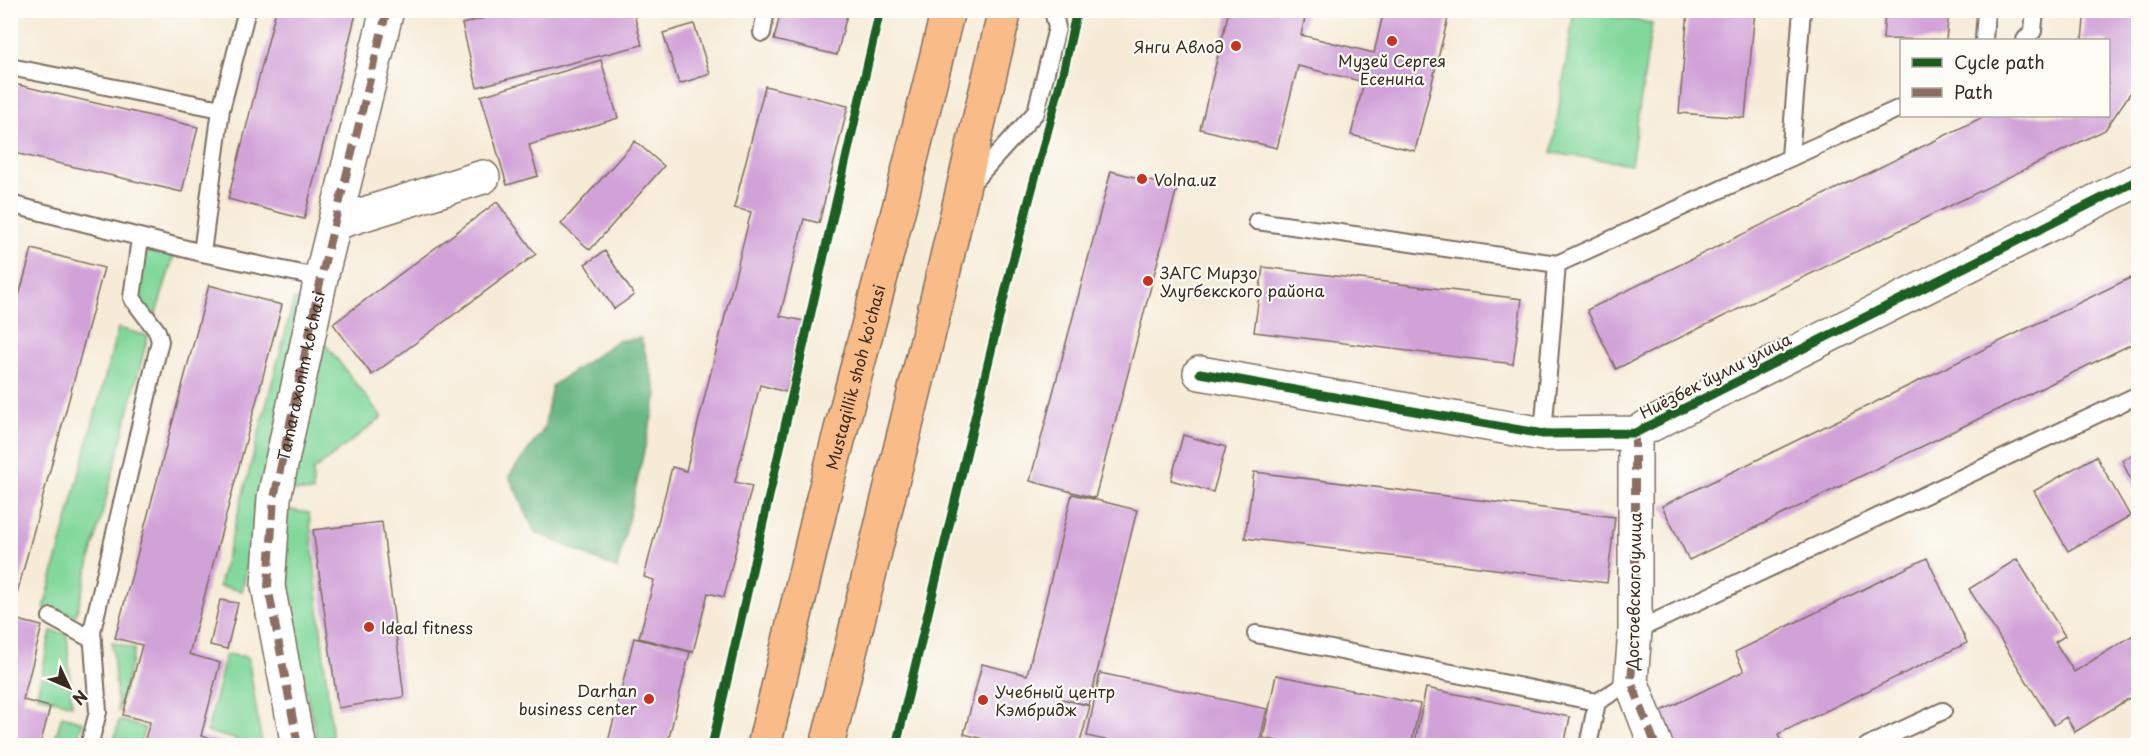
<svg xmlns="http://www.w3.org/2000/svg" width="2149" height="756" font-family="'Playpen Sans',sans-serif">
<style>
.green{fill:#82d89b;stroke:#5e815c;stroke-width:1.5}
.forest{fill:#69b883;stroke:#527150;stroke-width:1.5}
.building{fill:#d1a2d8}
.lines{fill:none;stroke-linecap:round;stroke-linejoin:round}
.service-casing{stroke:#7c6e5f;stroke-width:20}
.minor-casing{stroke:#7c6e5f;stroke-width:36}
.tertiary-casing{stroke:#7c6e5f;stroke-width:36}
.primary-casing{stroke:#7c6e5f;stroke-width:36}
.service{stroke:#fff;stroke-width:16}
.minor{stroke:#fff;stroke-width:33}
.tertiary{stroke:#fff;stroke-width:33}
.primary{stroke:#f9bc89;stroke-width:33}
.quiet{stroke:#8d6e63;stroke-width:8;stroke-dasharray:15 8;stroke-linecap:butt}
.cycleway-casing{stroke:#fdfcf7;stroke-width:13}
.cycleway{stroke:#1b5e20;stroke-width:9}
.poi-dot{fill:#c8321e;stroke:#fdfcf7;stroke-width:2}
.labels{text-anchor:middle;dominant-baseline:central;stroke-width:4.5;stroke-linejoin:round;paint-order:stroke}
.poi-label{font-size:16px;fill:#3b2a1e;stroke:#fdfcf7;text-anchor:start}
.street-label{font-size:16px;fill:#3b2a1e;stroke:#fdfcf7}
</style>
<rect width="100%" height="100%" fill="#fdfcf7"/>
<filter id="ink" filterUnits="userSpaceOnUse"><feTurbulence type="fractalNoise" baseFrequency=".0167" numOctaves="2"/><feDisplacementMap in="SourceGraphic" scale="12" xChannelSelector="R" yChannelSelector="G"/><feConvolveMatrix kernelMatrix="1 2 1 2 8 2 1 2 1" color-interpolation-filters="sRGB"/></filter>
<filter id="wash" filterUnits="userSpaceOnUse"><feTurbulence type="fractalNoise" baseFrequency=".008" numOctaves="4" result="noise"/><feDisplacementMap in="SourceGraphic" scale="24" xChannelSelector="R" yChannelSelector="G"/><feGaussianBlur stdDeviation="1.35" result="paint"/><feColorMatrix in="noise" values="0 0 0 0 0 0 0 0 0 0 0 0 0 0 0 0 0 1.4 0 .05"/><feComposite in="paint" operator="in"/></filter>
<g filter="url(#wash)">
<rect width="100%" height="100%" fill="#f6ebd7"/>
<!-- green -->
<path class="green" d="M1574,11L1652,23L1631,164L1552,153Z
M142,240L176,248L155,317L126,309Z
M294,299L302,301L242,591L219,586Z
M118,328L148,336L76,615L44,608Z
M318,335L382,417L313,471V492L284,490Z
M284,509L309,513L333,745H318L275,556Z
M51,631L67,634L72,705L37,695Z
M112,642L135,649L118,713Z
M226,654L248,657L262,745H234L235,739L207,732Z
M62,716L83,722L75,745H53Z
M119,720L145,728L140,745H113Z"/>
<!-- forest -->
<path class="forest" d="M641,338L657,394L617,569L535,532L509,476L544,429L552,386L617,341Z"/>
<g id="blocks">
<!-- building -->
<path class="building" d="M276,10H357L304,219L228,199Z
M515,10H633L642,45L477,87L462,24Z
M781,10H848L837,55L774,40Z
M1229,10H1307L1301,35L1374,53L1384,10H1450L1415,151L1351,135L1364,82L1298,66L1277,148L1200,129Z
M1688,10H1755L1745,118L1679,113Z
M1885,10H1949L1946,40L1883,39Z
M2085,10H2138V82L2105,130L1616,369L1587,310L1985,116H2108V40H2082Z
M694,24L710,74L679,84L663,33Z
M601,60L618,118L529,145L538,176L507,185L481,96Z
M10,83L198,127L182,192L10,152Z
M765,86L848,106L819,223L804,219L780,316L804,321L786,392L760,385L735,482L752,486L724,597L708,593L693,652L639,638L654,580L644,577L672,467L686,471L751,212L734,208Z
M635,141L664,166L590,250L561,224Z
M1111,171L1177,188L1095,498L1030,481Z
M497,202L536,254L372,375L333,324Z
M32,249L104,268L11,616L10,328Z
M605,251L634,295L614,309L585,264Z
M1263,267L1522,299L1513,364L1254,332Z
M2130,278L2138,295V341L1689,560L1662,506Z
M209,285L282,305L189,654L220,663L201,736L228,743L227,746H143L150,722L123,715L142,645L115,638Z
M1183,435L1226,447L1213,492L1171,480Z
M2138,453V497L2122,460Z
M2096,456L2130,516L2068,551L2034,491Z
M1254,472L1615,517L1607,583L1245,538Z
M1072,494L1137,510L1089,705L1062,699L1090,706L1079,746H1009L964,734L982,664L1027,675Z
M382,522L404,697L338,708L313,530Z
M1927,558L1967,643L1778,734L1783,746H1668L1653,715L1744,671L1735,652Z
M2017,559L2065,636L2055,642L2074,672L2138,632V693L2075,732L2066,717L2054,725L1969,589Z
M220,600L238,603L227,649L210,645Z
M10,618L42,626L23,700L50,707L40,746H10Z
M634,638L690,652L667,746H607Z
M1100,673L1267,709L1259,746H1131L1087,736Z
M1276,675L1420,704L1411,746H1300L1263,738Z
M1426,688L1570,717L1564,746H1414Z"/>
</g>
</g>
<g filter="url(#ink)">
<use href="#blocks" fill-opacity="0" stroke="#7c6e5f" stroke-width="1.5"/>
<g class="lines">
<defs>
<path id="service" d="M762,33L766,10
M1984,40L1986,10
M2025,40L2033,31L2035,10
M10,67L221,109
M1790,157L1802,10
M969,186L1036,112L1057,28L1053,10
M10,204L202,253L321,278
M1257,221L1557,264L1902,107
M202,253L221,109L247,10
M1543,434L1557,264
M51,617L93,640
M1635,631L2138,395
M1256,634L1597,702L1631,681
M89,746L98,712L92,631L160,341L157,331L132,298L140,238
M1588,746L1597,702
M1867,746L1943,711"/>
<path id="minor" d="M335,223L483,177
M1635,433V631L1631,681L1656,746
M298,746L268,586L274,498L321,278L387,10"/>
<path id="tertiary" d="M1200,373L1543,434L1635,433L2138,180"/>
<g id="primary">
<path id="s1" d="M764,746L823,498L900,204L948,10"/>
<path d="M827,746L935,308L1005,10"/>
</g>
</defs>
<!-- service casing -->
<use href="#service" class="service-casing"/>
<!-- minor casing -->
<use href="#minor" class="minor-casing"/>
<!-- tertiary casing -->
<use href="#tertiary" class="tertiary-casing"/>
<!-- primary casing -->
<use href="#primary" class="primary-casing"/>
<!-- service -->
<use href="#service" class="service"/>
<!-- minor -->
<use href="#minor" class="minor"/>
<!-- tertiary -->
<use href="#tertiary" class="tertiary"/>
<!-- primary -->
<use href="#primary" class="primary"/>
<!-- quiet -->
<g class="quiet">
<path d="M1635,433V631L1631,681L1656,746"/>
<path id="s2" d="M298,746L268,586L274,498L321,278L387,10"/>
</g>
<defs>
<path id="cycleway" d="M1200,373L1543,434L1635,433L2138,180
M712,746L880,10
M896,746L1011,268L1064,69L1077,10"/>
</defs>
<!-- cycleway casing -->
<use href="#cycleway" class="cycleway-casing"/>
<!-- cycleway -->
<use href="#cycleway" class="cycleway"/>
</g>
</g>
<!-- markers -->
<g class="poi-dot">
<circle cx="1392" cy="41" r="6"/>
<circle cx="1236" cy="46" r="6"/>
<circle cx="1142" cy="179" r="6"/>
<circle cx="1148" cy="281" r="6"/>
<circle cx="369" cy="627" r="6"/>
<circle cx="649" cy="699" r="6"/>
<circle cx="983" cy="700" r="6"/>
</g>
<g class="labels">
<!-- poi labels -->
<g class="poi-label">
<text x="1224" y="46" text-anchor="end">Янги Авлод</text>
<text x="1392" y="60" text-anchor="middle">Музей Сергея<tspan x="1392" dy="18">Есенина</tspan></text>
<text x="1154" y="179">Volna.uz</text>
<text x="1160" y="272">ЗАГС Мирзо<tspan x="1160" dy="18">Улугбекского района</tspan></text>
<text x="381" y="627">Ideal fitness</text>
<text x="637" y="690" text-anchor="end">Darhan<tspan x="637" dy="18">business center</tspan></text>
<text x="995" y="691">Учебный центр<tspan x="995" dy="18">Кэмбридж</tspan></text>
</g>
<!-- street labels -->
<g class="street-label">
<text transform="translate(1715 375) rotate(-27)">Ниёзбек йулли улица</text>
<text stroke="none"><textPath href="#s2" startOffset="376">Tamaraxonim ko'chasi</textPath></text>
<text stroke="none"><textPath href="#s1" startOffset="380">Mustaqillik shoh ko'chasi</textPath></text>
<text transform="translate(1633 591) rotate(-89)">Достоевского улица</text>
</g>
</g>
<!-- margin -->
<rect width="2149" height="756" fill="none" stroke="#fdfcf7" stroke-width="36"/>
<!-- legend -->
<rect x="1900" y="39" width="210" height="78" fill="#fdfcf7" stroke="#afa8a0" stroke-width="1.5"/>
<rect x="1912" y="58" width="30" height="9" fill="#1b5e20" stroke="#afa8a0" stroke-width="1.5"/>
<text x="1954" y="69" font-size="18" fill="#3b2a1e">Cycle path</text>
<rect x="1912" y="88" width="30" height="9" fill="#8d6e63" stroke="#afa8a0" stroke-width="1.5"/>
<text x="1954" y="99" font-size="18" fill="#3b2a1e">Path</text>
<!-- north arrow -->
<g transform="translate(69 687) rotate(134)" stroke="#fdfcf7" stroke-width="4.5" paint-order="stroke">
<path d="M0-4.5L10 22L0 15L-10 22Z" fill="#3b2a1e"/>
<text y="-9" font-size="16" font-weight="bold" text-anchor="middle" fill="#3b2a1e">N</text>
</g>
</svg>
